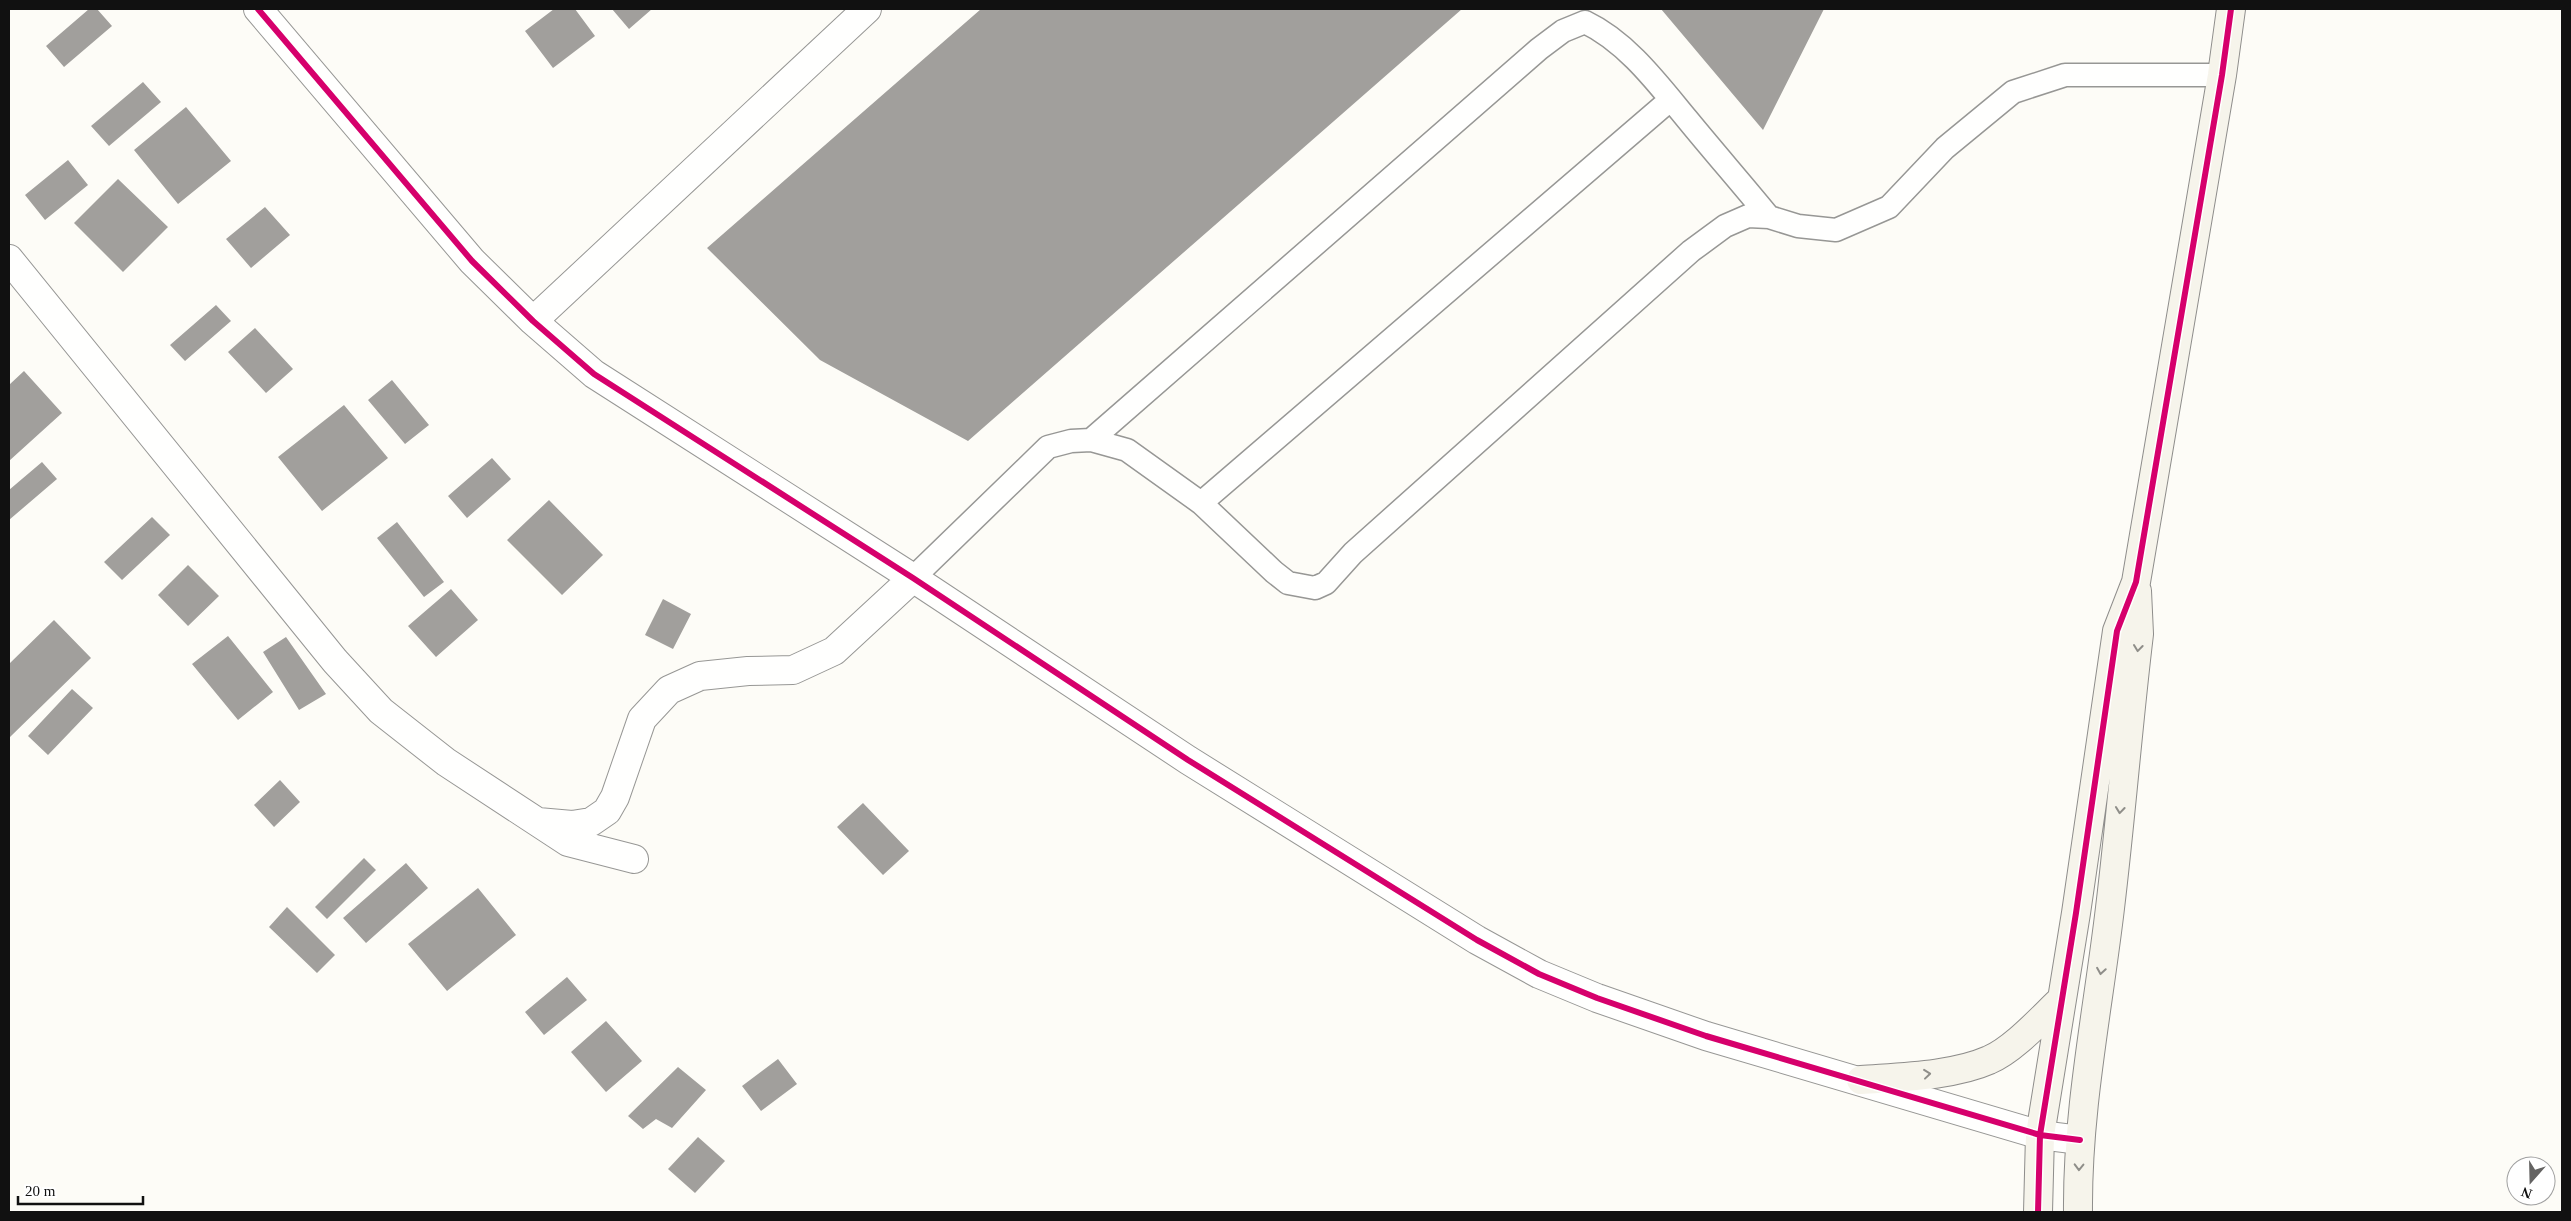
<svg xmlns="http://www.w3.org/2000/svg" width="2571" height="1221" font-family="Georgia,serif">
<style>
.building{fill:#a19f9c}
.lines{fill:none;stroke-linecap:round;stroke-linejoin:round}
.lane-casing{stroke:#979795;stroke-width:25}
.street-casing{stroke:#979795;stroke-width:30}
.secondary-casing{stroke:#8e8d8b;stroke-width:30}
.lane{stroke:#fffffe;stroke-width:22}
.street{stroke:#fffffe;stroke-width:28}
.secondary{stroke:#f6f4eb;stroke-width:28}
.cycleway-casing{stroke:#fff;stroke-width:9}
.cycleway{stroke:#d6006c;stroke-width:6}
.oneway{stroke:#8f8e89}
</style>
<rect width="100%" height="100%" fill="#fdfcf7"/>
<!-- building -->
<path class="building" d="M89,9H97L112,26L64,67L46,46Z
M554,9H575L595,36L553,68L525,31Z
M612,9H652L629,29Z
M981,9H1462L968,441L820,360L707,248Z
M1661,9H1824L1763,130Z
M143,82L161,102L109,146L91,126Z
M186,107L231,161L178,204L134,150Z
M68,160L88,185L45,220L25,195Z
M118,179L168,227L123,272L74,223Z
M265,207L290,235L251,268L226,239Z
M216,305L231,321L185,361L170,345Z
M255,328L293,369L266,393L228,352Z
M24,371L62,413L9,461V385Z
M392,380L429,425L405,444L368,400Z
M344,405L388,458L322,511L278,457Z
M492,458L511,479L467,518L448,496Z
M42,462L57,479L9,520V490Z
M549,500L603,555L562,595L507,540Z
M152,517L170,535L122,580L104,562Z
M397,522L444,582L424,597L377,538Z
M188,565L219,596L188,626L158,595Z
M451,589L478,620L436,657L408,626Z
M663,599L691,614L673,649L645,635Z
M54,620L91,658L10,737L9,664Z
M228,636L273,692L238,720L192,664Z
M286,637L326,694L299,710L263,652Z
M72,689L93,708L48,755L28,736Z
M280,780L300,802L274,827L254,805Z
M863,803L909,851L883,875L837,827Z
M364,858L376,870L327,919L315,907Z
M406,863L428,888L366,943L343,918Z
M478,888L516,935L447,991L408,944Z
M287,907L335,955L317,973L269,927Z
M567,977L587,1000L544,1035L525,1012Z
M606,1021L642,1061L606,1092L571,1052Z
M778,1059L797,1084L761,1111L742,1086Z
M678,1067L706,1090L672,1128L656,1119L643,1129L628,1116Z
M698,1137L725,1161L695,1193L668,1169Z"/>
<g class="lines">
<defs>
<path id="lane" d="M1091,440L1539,49L1563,31L1585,22C1627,42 1658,84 1687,119C1714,152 1742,184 1769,217
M1201,503L1670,100
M913,578L1048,447L1071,441L1091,440L1127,450L1201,503L1274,572L1288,583L1315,588L1326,583L1353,553L1691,251L1725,226L1748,216L1769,217L1798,226L1836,230L1889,207L1945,148L2013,92L2065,75H2222"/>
<path id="street" d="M258,9L472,261L533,321L594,374L913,578L1188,760L1477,940L1539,974L1597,998L1706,1036L2040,1135L2080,1140
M9,259L335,661L381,711L446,762L568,842L634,859
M533,321L867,9
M538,822L572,825L591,822L607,811L615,797L642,719L669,690L700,676L748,671L793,670L834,651L913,578"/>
<path id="secondary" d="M1861,1080C1900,1077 1953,1076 1989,1060C2013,1050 2041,1019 2060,1001
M2038,1212L2040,1135L2076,913L2117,631L2136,582L2222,75L2231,9
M2078,1212C2077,1110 2098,1010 2110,908C2121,817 2128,725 2139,634L2137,591"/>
</defs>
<!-- lane casing -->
<use href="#lane" class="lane-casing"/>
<!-- street casing -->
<use href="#street" class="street-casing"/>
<!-- secondary casing -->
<use href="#secondary" class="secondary-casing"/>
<!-- lane -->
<use href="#lane" class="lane"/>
<!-- street -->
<use href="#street" class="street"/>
<!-- secondary -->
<use href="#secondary" class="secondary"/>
<defs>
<path id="cycleway" d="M258,9L472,261L533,321L594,374L913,578L1188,760L1477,940L1539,974L1597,998L1706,1036L2040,1135L2080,1140
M2038,1212L2040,1135L2076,913L2117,631L2136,582L2222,75L2231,9"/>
</defs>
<!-- cycleway casing -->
<use href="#cycleway" class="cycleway-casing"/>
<!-- cycleway -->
<use href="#cycleway" class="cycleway"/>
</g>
<!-- one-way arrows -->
<defs><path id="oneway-chevron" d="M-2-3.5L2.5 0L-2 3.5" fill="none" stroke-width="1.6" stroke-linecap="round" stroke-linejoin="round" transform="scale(1.25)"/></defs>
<g class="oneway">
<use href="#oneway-chevron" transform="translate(2138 648) rotate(97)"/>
<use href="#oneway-chevron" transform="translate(2120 810) rotate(96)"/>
<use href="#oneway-chevron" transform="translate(2101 971) rotate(99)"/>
<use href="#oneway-chevron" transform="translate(1927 1074) rotate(-6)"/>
<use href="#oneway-chevron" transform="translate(2079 1167) rotate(91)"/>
</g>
<!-- border -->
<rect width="2571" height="1221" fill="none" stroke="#111111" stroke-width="20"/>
<!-- north arrow -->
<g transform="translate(2531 1181) rotate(200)"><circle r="24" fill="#ffffff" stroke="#a0a0a0"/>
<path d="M0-4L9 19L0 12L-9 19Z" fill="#646362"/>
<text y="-8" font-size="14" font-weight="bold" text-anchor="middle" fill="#111111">N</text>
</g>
<!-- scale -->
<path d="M18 1196v8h125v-8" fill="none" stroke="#111111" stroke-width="2.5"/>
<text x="25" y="1196" font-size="15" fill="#111111" stroke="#ffffff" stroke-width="4" paint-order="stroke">20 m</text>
</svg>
